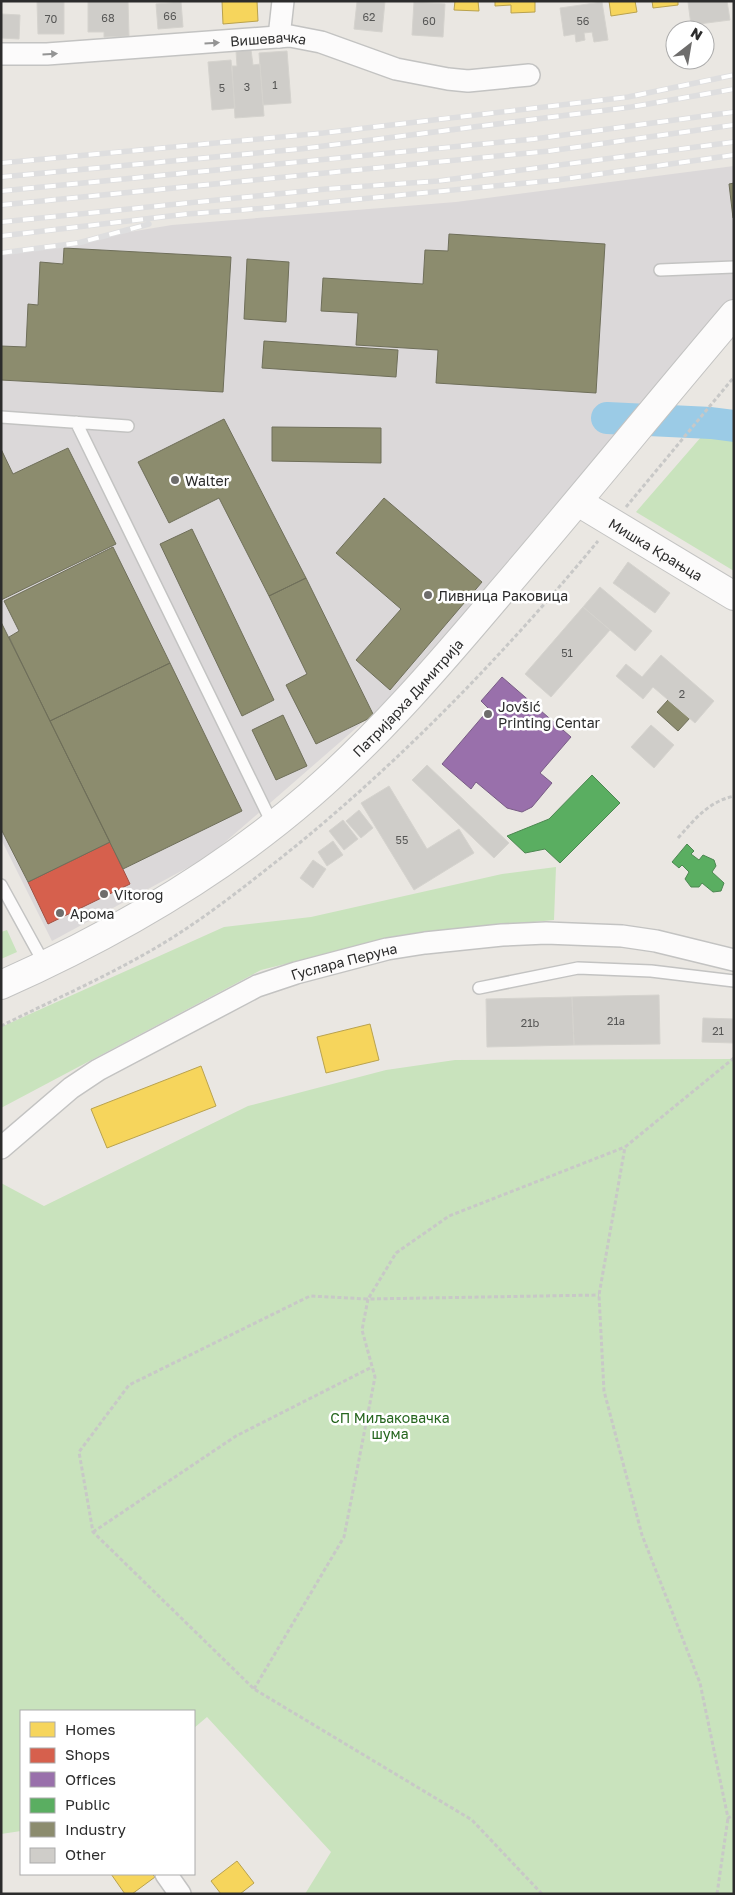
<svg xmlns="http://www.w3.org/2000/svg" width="735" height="1895" font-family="'Golos Text',sans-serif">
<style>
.industrial{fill:#dbd8d9}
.green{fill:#c9e3bd}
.homes{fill:#f6d55c;stroke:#b9a24e}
.shops{fill:#d6604d;stroke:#a35043}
.offices{fill:#9970ab;stroke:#785c85}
.public{fill:#5aae61;stroke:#4c8751}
.industry{fill:#8c8c6e;stroke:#6f6f5a}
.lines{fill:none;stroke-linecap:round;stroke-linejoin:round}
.river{stroke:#9bcbe6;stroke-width:32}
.building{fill:#cfcdc9;stroke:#d5d3ce}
.service-casing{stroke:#c3c3c2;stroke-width:14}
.minor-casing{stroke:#c3c3c2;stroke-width:24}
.secondary-casing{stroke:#c3c3c2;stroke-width:30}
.path{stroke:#c8c8c7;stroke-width:3;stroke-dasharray:4 2.5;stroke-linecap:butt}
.service{stroke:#fcfbfb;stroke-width:11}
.minor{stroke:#fcfbfb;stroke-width:21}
.secondary{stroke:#fcfbfb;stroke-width:28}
.rail-casing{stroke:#dededf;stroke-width:5.5}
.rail{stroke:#fff;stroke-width:4;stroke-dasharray:11;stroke-linecap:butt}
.oneway{fill:#949494}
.poi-dot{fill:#6e6d6c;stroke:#fff;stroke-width:2}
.labels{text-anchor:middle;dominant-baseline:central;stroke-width:5;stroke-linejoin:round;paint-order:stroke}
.number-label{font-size:11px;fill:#565655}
.street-label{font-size:14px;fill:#2c2c2c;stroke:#fff}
.poi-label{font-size:14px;fill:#2c2c2c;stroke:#fff;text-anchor:start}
.park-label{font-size:14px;fill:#26661f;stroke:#fff}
</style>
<rect width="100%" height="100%" fill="#eae7e2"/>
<!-- industrial -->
<path class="industrial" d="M734,166V298L544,518L408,683L209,856L52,941L1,839V253L172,225L456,202Z"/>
<!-- green -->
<path class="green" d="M708,429L734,433V571L636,512Z
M556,867L554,920L401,935L261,970L1,1108V1027L224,927L311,917L502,874Z
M7,930L17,952L1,959V932Z
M734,1059V1894H305L331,1852L207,1717L194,1728V1711H21V1831L1,1834V1183L44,1206L248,1106L386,1070L455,1060Z"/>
<!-- homes -->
<path class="homes" d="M222,1H257L258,21L223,24Z
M455,1H478L479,11L454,10Z
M495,1H535V12L511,13V5L495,6Z
M609,1H635L637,12L611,16Z
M652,1H678V5L653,8Z
M370,1024L379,1060L326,1073L317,1037Z
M201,1066L216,1106L107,1148L91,1109Z
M237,1861L254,1883L240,1894H221L211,1881Z
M111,1874H152L155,1877L132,1894H125Z"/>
<!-- shops -->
<path class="shops" d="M110,842L130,884L48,924L28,882Z"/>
<!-- offices -->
<path class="offices" d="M502,677L571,737L540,773L552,783L532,807L522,812L507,808L476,782L471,789L442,764L489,709L481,701Z"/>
<!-- public -->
<path class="public" d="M592,775L620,803L560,863L545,849L525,853L507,836L549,819Z
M687,844L694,851L691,854L699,860L703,855L714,860L716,866L712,872L724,883L721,891L713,892L702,883L699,887H691L685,879L689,872L682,865L679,868L672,862Z"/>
<!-- industry -->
<path class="industry" d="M734,183V217L733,218L729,184Z
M449,234L605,244L596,393L436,383L438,350L356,345L358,313L321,311L323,278L423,284L425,250L448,251Z
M64,248L231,257L223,392L1,380V346L26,347L28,304L38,305L40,262L63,264Z
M247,259L289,262L286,322L244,319Z
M264,341L398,350L396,377L262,368Z
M224,419L306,578L269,596L219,498L169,523L138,462Z
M272,427L381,428V463L272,461Z
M68,448L116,544L1,600V449L13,474Z
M384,498L482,582L390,690L356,660L401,609L336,553Z
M192,529L274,700L242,716L160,544Z
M113,547L170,663L50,721L9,637L19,631L4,601Z
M306,578L374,716L316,744L286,685L307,674L269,596Z
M1,622L110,842L28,882L1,829Z
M170,663L242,811L123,869L50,721Z
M668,700L690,718L678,731L657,712Z
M283,715L307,766L276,780L252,730Z"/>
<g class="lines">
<!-- river -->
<path class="river" d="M607,418L711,423L734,426"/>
</g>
<!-- building -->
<path class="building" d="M37,1H64V34H38Z
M88,1H128L129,36L104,37V32H88Z
M366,1H385L382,32L354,29L357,2Z
M727,1L730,20L691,25L688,2Z
M181,2L183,27L158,29L156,4Z
M414,2L445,4L443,37L412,35Z
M602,2L608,40L594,42L592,32L584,33L585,40L576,42L575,34L564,36L560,8Z
M1,14L20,15L19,39L1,38Z
M251,50L253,65L260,64L264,116L235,118L232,66H237L236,51Z
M287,51L291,103L263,105L259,53Z
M231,60L235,108L212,110L208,62Z
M628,562L670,593L655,613L613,583Z
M600,587L652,631L635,651L583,607Z
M583,607L610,630L551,697L525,674Z
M661,655L714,701L695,723L653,687L643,699L616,676L626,664L642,677Z
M651,725L674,745L654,768L631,747Z
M427,765L509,843L494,858L412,780Z
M389,786L427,849L459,829L474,853L414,890L361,803Z
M359,810L373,828L361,838L346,821Z
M343,820L358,839L344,850L329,831Z
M333,841L343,855L327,866L318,852Z
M313,860L326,869L313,888L300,878Z
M659,995L660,1044L574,1045L572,997Z
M572,997L574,1045L487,1047L486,999Z
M703,1018L734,1019V1043L702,1042Z"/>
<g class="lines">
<defs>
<path id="service" d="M660,270L734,267
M1,417L128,426
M76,422L273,825
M1,885L45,965
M479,988L578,968L651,971L734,981"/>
<g id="minor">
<path d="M279,37L283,1"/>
<path id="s1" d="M1,54H47L290,36L321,42L396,69L448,79L468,81L529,75"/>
<path id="s2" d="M1,1148L71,1088L98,1070L257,986L296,973L387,949L425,943L502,935L546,933L622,936L656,941L734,960"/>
<path d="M166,1874L180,1894"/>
</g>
<g id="secondary">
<path id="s3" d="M578,502L734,596"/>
<path id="s4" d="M1,985C111,936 219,874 310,795C380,734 440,664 500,593C579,501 655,407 734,314"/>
</g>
</defs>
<!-- service casing -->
<use href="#service" class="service-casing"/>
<!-- minor casing -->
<use href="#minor" class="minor-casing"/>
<!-- secondary casing -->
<use href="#secondary" class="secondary-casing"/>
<!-- path -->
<path class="path" d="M626,507L734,377
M678,838C695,819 708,802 734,796
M1,1026C59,997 120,971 175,936C217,909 257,877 297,845C407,755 507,651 598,541
M734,1058L625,1147L599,1295L604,1391L642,1535L700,1683L728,1818L734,1815
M93,1532L236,1436L372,1367
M254,1689L344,1537L375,1377L362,1330L368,1299L599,1295
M542,1894L472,1820L254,1689L93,1532L79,1452L129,1385L310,1296L368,1299L396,1253L449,1216L625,1147
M717,1894L728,1818"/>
<!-- service -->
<use href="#service" class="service"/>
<!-- minor -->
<use href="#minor" class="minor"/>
<!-- secondary -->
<use href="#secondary" class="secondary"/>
<defs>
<path id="rail" d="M1,163L323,133L628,97L734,75
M1,177L300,149L631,107L734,89
M1,191L534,139L734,112
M1,205L549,151L734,125
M1,222L326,189L438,181L734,142
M1,236L187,214L267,208L557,180L734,155
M1,253L78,243L149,224"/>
</defs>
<!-- rail casing -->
<use href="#rail" class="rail-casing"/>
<!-- rail -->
<use href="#rail" class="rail"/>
</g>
<!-- one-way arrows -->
<defs><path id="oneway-solid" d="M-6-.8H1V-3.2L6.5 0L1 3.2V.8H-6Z" transform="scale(1.25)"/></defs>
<g class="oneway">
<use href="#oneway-solid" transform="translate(212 43) rotate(-4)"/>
<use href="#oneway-solid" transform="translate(50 54) rotate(-3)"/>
</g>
<!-- markers -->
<g class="poi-dot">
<circle cx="175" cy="480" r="5"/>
<circle cx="428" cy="595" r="5"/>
<circle cx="488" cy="714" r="5"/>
<circle cx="104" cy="894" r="5"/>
<circle cx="60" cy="913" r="5"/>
</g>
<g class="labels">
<!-- number labels -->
<g class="number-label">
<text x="170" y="15">66</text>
<text x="369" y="16">62</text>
<text x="108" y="17">68</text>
<text x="51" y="18">70</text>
<text x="429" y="20">60</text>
<text x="583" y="20">56</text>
<text x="275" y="84">1</text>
<text x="247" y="86">3</text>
<text x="222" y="87">5</text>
<text x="567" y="652">51</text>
<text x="682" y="693">2</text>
<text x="402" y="839">55</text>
<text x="616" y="1020">21a</text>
<text x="530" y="1022">21b</text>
<text x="718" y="1030">21</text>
</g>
<!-- street labels -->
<g class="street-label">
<text stroke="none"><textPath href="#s1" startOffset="268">Вишевачка</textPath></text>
<text stroke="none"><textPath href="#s3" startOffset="91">Мишка Крањца</textPath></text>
<text stroke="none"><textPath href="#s4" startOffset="502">Патријарха Димитрија</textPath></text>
<text stroke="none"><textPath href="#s2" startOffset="395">Гуслара Перуна</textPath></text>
</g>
<!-- poi labels -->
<g class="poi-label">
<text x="185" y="480">Walter</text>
<text x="438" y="595">Ливница Раковица</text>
<text x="498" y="706">Jovšić<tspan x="498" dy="16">Printing Centar</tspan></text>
<text x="114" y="894">Vitorog</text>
<text x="70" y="913">Арома</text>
</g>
<!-- park labels -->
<g class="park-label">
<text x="390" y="1417">СП Миљаковачка<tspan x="390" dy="16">шума</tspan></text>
</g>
</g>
<!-- border -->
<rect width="735" height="1895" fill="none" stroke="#2c2c2c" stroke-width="5"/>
<!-- legend -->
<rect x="20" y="1710" width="175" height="165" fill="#ffffff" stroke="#ababab"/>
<rect x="30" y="1722" width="25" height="15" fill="#f6d55c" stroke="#ababab"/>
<text x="65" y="1735" font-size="15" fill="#2c2c2c">Homes</text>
<rect x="30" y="1748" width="25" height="15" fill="#d6604d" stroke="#ababab"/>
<text x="65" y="1760" font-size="15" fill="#2c2c2c">Shops</text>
<rect x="30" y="1772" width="25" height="15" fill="#9970ab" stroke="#ababab"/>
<text x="65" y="1785" font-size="15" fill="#2c2c2c">Offices</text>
<rect x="30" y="1798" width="25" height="15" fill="#5aae61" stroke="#ababab"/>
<text x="65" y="1810" font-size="15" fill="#2c2c2c">Public</text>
<rect x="30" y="1822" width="25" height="15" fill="#8c8c6e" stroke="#ababab"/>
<text x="65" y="1835" font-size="15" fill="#2c2c2c">Industry</text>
<rect x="30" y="1848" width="25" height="15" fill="#cfcdc9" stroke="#ababab"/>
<text x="65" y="1860" font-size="15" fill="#2c2c2c">Other</text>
<!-- north arrow -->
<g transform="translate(690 45) rotate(31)"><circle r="24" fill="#ffffff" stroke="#ababab"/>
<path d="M0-4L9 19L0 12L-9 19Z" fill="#6e6d6c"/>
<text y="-8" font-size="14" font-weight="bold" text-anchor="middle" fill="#2c2c2c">N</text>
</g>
</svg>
